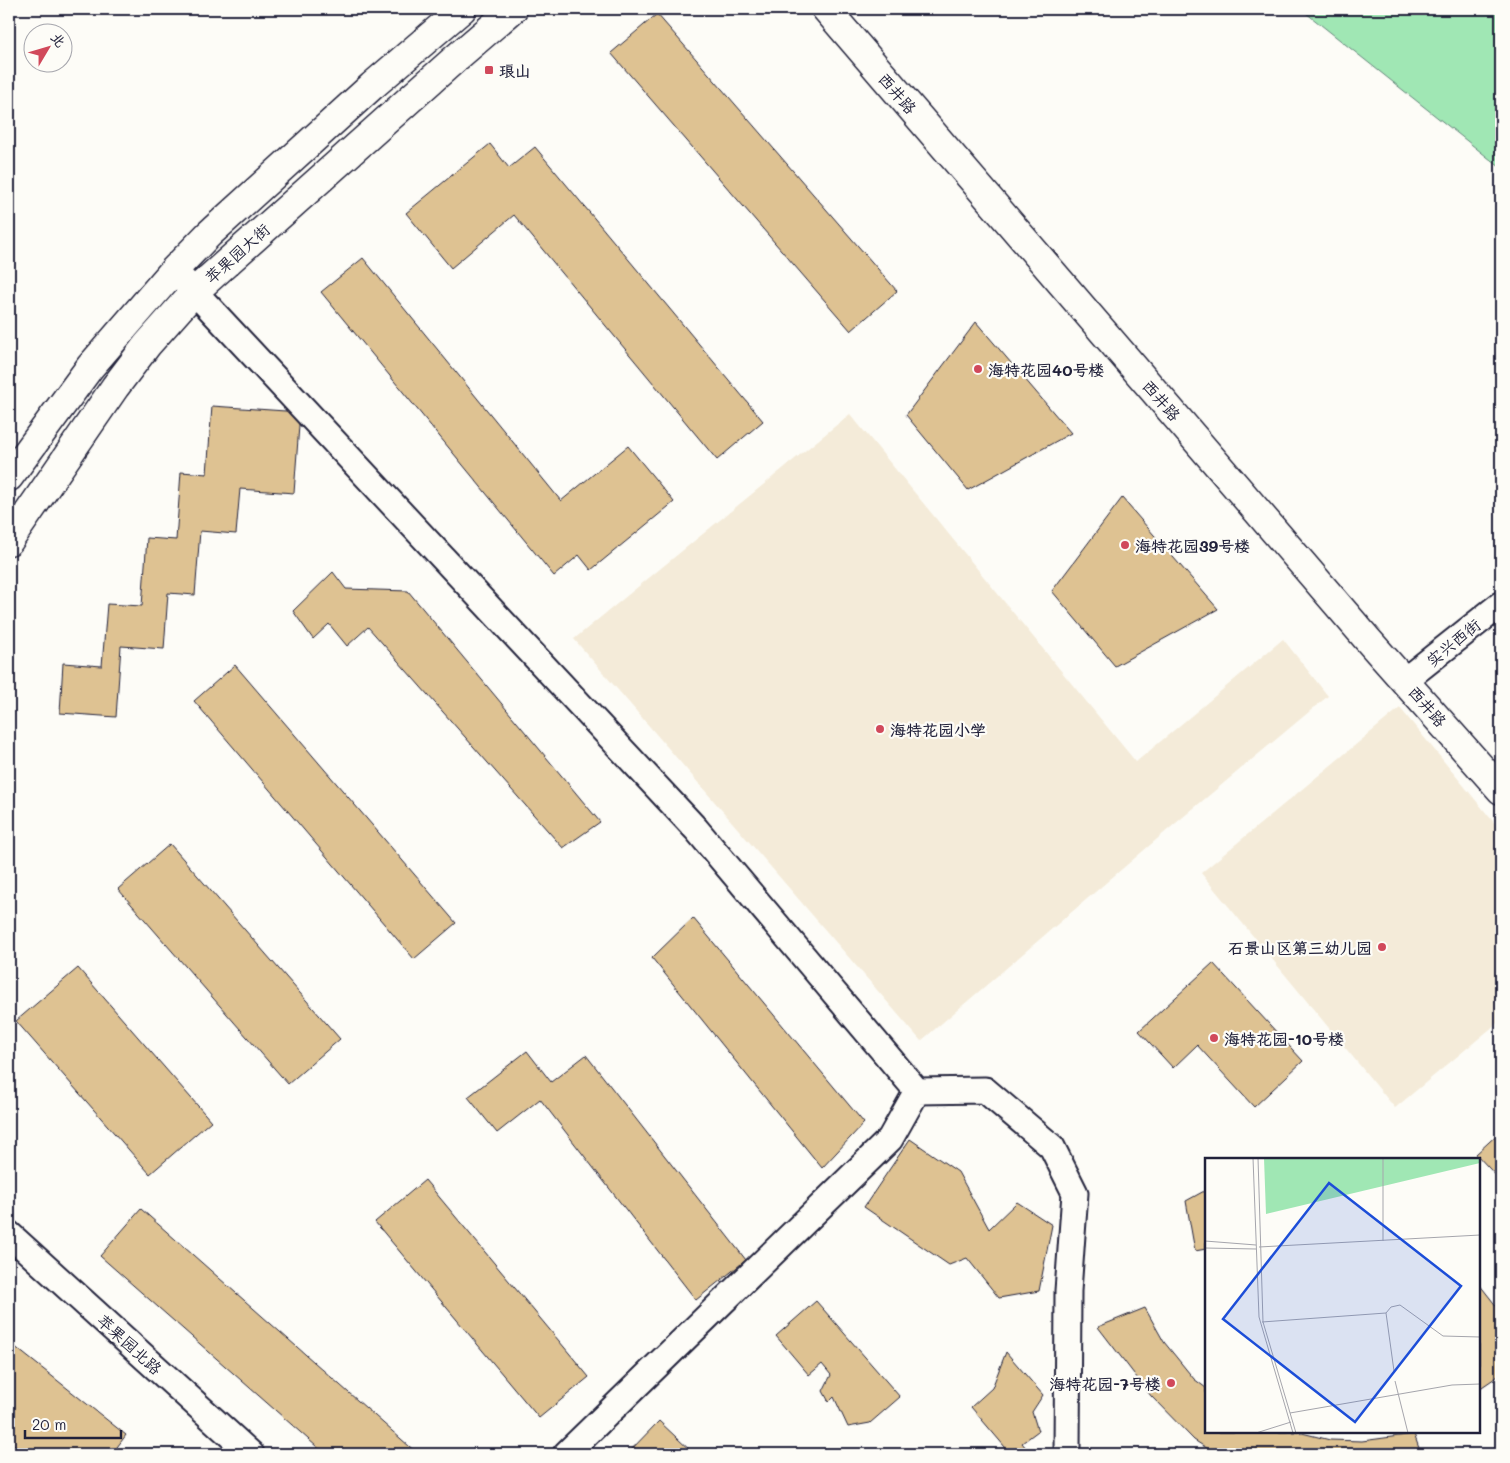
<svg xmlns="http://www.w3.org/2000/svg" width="1510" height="1463" font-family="Mali,'LXGW WenKai TC',sans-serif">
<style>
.built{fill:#f4ebd9}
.green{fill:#a0e7b4;stroke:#618478}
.building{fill:#dec292;stroke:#22223b}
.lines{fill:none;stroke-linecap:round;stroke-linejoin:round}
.street-casing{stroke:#22223b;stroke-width:29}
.secondary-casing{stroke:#22223b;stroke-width:31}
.street{stroke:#fdfcf7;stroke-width:25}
.secondary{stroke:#fdfcf7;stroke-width:28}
.poi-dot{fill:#d1495b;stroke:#fdfcf7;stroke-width:2}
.labels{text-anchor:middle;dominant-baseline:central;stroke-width:4.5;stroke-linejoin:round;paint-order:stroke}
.poi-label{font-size:16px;font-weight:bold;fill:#22223b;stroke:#fdfcf7;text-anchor:start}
.street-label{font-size:16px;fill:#22223b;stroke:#fdfcf7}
.inset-road{fill:none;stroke:#a5a5ac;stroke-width:1}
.view{fill:#1d4ed8;fill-opacity:0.15;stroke:#1d4ed8;stroke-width:2.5}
.inset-edge{fill:none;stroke:#22223b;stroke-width:2.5}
</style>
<rect width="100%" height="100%" fill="#fdfcf7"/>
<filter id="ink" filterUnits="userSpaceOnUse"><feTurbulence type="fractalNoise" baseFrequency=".02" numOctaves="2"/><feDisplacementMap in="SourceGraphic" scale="10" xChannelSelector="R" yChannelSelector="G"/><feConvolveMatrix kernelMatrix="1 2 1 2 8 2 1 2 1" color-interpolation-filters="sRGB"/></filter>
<g filter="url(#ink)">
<!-- built -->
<path class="built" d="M850,414L1136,762L1283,639L1328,696L1170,828L921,1041L574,639Z
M1400,708L1501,831V1020L1395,1108L1201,873Z"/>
<!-- green -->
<path class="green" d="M1301,9H1501V168Z"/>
<!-- building -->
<path class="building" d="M657,14L897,291L851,331L611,53Z
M490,144L509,168L535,147L763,421L717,460L514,215L451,268L406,213Z
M363,258L561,501L628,446L674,502L591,570L579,555L554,576L321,292Z
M976,322L1071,433L968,490L906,415Z
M212,406L300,412L294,493L240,489L236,534L200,531L195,595L168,593L164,649L121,646L116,717L60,713L63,663L102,666L107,604L142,606L147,538L176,540L181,472L207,474Z
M1122,498L1218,609L1115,666L1052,591Z
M333,572L346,589L408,591L600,822L563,848L368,627L347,646L329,624L313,639L293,611Z
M235,665L456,923L414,959L194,701Z
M170,844L340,1039L288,1084L118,889Z
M693,918L864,1123L822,1168L652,958Z
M1213,963L1303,1061L1254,1107L1197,1045L1173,1068L1139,1031Z
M78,968L211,1121L150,1174L16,1021Z
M527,1051L551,1082L586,1055L746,1260L696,1300L540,1099L497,1133L468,1097Z
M1501,1131V1181L1476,1154Z
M910,1139L958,1172L989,1229L1017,1202L1052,1225L1039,1291L999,1298L967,1258L949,1265L864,1207Z
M425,1180L589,1377L539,1418L375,1222Z
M1206,1190V1249L1195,1251L1186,1201Z
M141,1209L418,1454H325L100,1256Z
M1479,1284L1501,1312V1374L1479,1389Z
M816,1301L900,1397L870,1423L848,1427L834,1397L829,1402L823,1391L831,1375L822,1364L809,1375L776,1336Z
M1145,1308L1164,1342L1194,1379L1206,1388V1432H1298L1330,1440L1362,1441L1414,1434L1421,1454H1216L1194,1440L1151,1396L1098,1327Z
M9,1342L126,1435L112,1454H26L9,1441Z
M1006,1352L1043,1395L1032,1412L1038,1431L1022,1443L1031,1454H996L1005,1447L971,1407L992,1388Z
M659,1421L694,1454H627Z"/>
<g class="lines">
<defs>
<path id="street" d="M174,270L696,829L917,1091L985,1090L1052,1147L1075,1193L1068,1291L1067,1454
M1405,680L1501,604
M9,1234L251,1454
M566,1454L890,1139L917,1091"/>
<path id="secondary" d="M826,9L1368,640L1501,790
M9,477L90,367L174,270L209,234L372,86L462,9
M9,541L115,387L147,345L194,292L456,58L513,9"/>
</defs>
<!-- street casing -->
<use href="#street" class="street-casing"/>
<!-- secondary casing -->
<use href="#secondary" class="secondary-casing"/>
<!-- street -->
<use href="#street" class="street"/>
<!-- secondary -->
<use href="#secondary" class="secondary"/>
</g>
</g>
<!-- markers -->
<g class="poi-dot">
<rect x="484" y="65" width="10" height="10" rx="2.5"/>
<circle cx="978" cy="369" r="5"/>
<circle cx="1125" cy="545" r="5"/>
<circle cx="880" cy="729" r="5"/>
<circle cx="1382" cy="947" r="5"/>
<circle cx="1214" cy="1038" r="5"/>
<circle cx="1171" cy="1383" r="5"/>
</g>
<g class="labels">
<!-- poi labels -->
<g class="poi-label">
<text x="499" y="70">琅山</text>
<text x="988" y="369">海特花园40号楼</text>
<text x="1135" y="545">海特花园39号楼</text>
<text x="890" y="729">海特花园小学</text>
<text x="1372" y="947" text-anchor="end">石景山区第三幼儿园</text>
<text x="1224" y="1038">海特花园-10号楼</text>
<text x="1161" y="1383" text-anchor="end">海特花园-7号楼</text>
</g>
<!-- street labels -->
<g class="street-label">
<text transform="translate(898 93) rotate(49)">西井路</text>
<text transform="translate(237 253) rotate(-42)">苹果园大街</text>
<text transform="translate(1162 400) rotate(49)">西井路</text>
<text transform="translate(1453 642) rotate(-39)">实兴西街</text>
<text transform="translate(1428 706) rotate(49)">西井路</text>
<text transform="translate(130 1344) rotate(42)">苹果园北路</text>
</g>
</g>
<!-- overview -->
<g transform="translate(1205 1158)">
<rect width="275" height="275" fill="#fdfcf7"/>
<path d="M59,0H275V5L61,56Z" fill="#a0e7b4"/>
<path class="inset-road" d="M48,0L54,159L88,275M53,0L58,164L91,275M0,83L51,87M178,83V0M54,89L275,77M0,90L51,91M181,155L189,213M57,164L181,155L186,149L195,147L238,178L275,179M190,223L203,275M85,255L247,227L275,226M51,275L86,264"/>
<path class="view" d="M124,25L256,128L150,264L18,161Z"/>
<rect width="275" height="275" class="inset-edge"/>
</g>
<!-- margin -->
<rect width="1510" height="1463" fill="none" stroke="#fdfcf7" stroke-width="30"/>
<rect x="15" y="15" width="1480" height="1433" fill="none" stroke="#22223b" stroke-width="2" filter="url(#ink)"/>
<!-- north arrow -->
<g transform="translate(48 48) rotate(52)"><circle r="24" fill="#fdfcf7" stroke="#a5a5ac"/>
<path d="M0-4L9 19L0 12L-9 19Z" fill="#d1495b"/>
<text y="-8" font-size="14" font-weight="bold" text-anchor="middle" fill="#22223b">北</text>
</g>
<!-- scale -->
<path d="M25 1430v8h96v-8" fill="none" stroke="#22223b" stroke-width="2.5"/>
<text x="32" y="1430" font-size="15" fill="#22223b" stroke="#fdfcf7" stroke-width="4" paint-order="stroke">20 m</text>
</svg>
